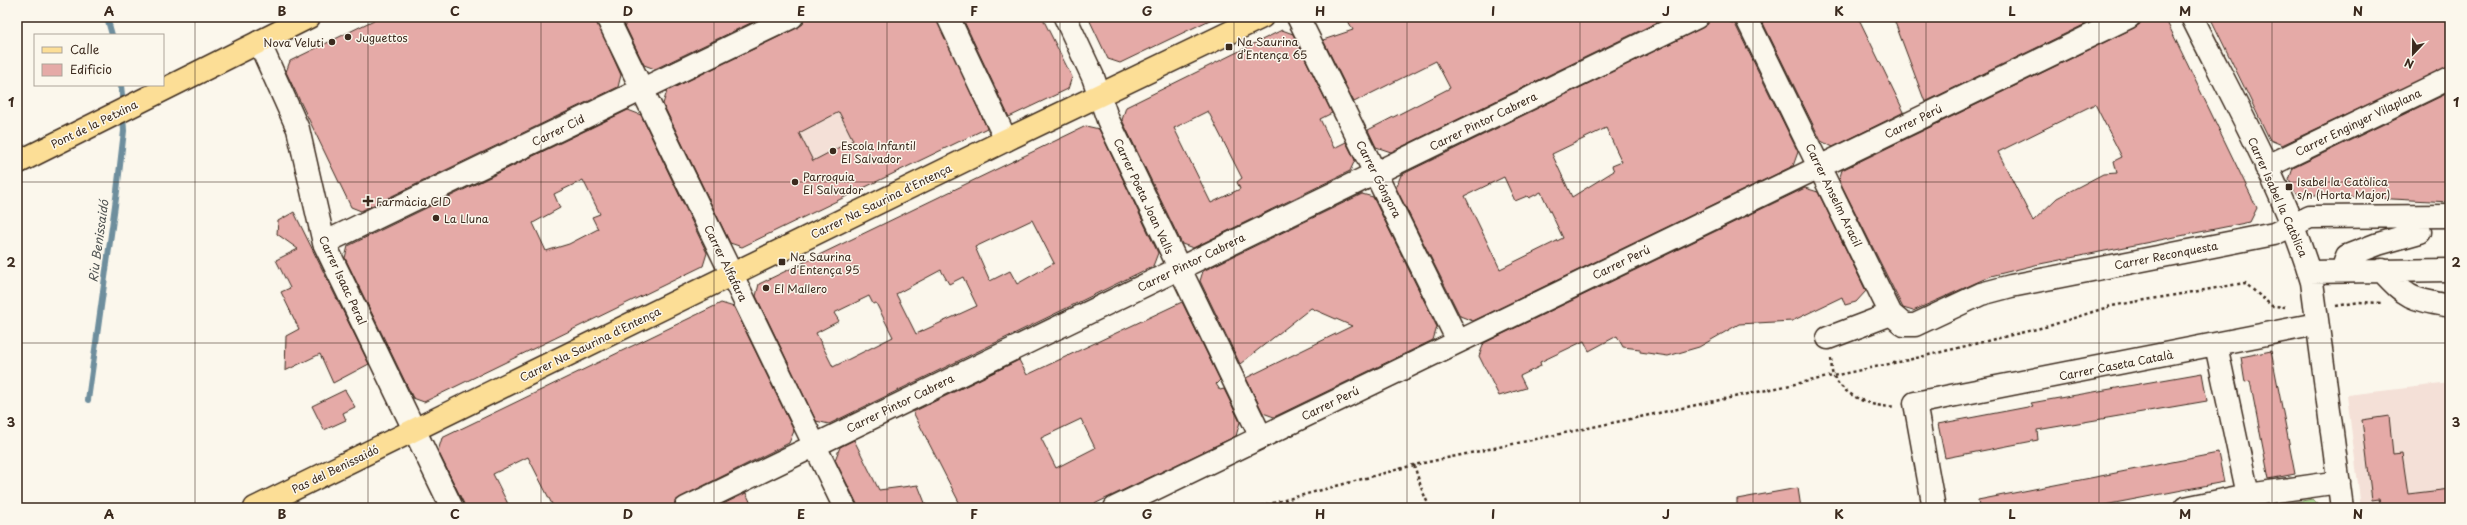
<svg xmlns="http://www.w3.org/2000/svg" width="2467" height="525" font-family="'Playpen Sans',sans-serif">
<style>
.built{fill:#f4e0d7}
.green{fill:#b3dc99;stroke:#77835c}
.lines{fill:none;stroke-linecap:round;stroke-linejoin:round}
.stream{stroke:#6e8e9d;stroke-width:6}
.building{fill:#e5aaa7;stroke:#3b2a1e;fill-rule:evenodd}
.minor-casing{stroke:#3b2a1e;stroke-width:25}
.major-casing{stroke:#3b2a1e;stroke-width:25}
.path{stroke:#3b2a1e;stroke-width:2.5;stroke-dasharray:3 3;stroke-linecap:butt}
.minor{stroke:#fbf7ec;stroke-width:22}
.major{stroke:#fcde96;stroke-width:22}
.grid{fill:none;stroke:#3b2a1e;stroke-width:1;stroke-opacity:0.55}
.poi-dot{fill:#3b2a1e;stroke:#fbf7ec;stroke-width:1.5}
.labels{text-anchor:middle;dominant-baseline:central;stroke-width:3;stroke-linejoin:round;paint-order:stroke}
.poi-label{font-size:11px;fill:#3b2a1e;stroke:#fbf7ec;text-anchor:start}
.street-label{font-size:11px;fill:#3b2a1e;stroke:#fbf7ec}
.water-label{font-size:12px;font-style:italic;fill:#505453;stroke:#fbf7ec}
.neatline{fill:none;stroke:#3b2a1e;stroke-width:1.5}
.grid-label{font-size:13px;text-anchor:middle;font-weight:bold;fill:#3b2a1e}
</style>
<rect width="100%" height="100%" fill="#fbf7ec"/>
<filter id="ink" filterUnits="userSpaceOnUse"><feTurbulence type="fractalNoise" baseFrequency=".025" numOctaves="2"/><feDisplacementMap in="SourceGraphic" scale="8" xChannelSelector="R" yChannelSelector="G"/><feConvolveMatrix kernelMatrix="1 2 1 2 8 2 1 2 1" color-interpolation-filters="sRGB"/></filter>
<g filter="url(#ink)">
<!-- built -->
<path class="built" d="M839,112L853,140L813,161L799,133Z
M2450,383V508H2361L2347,395Z"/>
<!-- green -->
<path class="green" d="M2312,499L2323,508H2267Z"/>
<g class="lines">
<!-- stream -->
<path class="stream" d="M107,17L112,35
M121,85L123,105
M88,400L117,191L124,131L123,114"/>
</g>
<!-- building -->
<path class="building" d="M380,17H595L621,75L618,87L361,211L351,207L286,72L290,61Z
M621,17H763L655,69L644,65Z
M804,17H936L987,128L742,247L730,243L663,104L667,91L797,28L803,24ZM839,112L853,140L813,161L799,133Z
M962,17H1042L1072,77L1068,89L1009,117Z
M1088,17H1216L1120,63L1108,59Z
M1346,17H1668L1391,152L1376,147L1368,130L1450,88L1436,61L1354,102L1323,40L1353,30Z
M1709,17H1718L1735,24L1798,152L1793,166L1473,321L1460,316L1396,188L1401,175L1702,28L1708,24ZM1606,128L1622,162L1612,166L1614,171L1572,197L1552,154ZM1504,177L1515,201L1527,196L1529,198L1541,192L1563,238L1500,269L1465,196Z
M1760,17H1858L1904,112L1833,147L1821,141Z
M1893,17H2100L1925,102Z
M2141,17H2152L2167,22L2257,208L2250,222L2035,265L1991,276L1913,311L1903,308L1839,180L1842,170L2134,28L2140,24ZM2095,104L2122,157L2114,161L2117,173L2103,174L2057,198L2033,221L1998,152Z
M2210,17H2450V66L2282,145L2270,140Z
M1282,30L1293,34L1332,113L1320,119L1334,148L1346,142L1355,160L1350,171L1193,248L1182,244L1122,120L1126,107ZM1208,111L1242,178L1237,182L1240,189L1211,203L1174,128Z
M2450,92V202L2296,194L2289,180L2293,168Z
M628,110L641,115L707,253L703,266L424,402L413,398L345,258L348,246ZM583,180L600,214L592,217L598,229L569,244L546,251L533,223L560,208L554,194Z
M1086,126L1099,129L1158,253L1153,266L829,424L816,421L756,296L759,284ZM1032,220L1054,263L1017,284L1010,271L990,281L975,247ZM941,270L949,284L963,277L977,306L916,334L896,294ZM869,296L873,304L876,303L893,337L833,367L816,333L839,321L834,313Z
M1805,188L1818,192L1866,291L1856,302L1845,305L1842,297L1792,321L1739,324L1699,347L1668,356L1640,352V349L1623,347L1617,336L1589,351L1584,341L1540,362L1541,366L1520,376L1526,388L1499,396L1479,356L1484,343Z
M1362,194L1373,197L1437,327L1433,340L1274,417L1263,413L1246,378L1352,326L1311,308L1240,364L1200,281L1203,271Z
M294,212L369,364L333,383L320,354L285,371L286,336L299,329L281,292L290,288L276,260L298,249L277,234L278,221Z
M1182,302L1220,380L1216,384L1220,390L1224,389L1240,422L1236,436L1086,508H962L913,412L1019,360L1027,375ZM1081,419L1095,448L1056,468L1041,438Z
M721,303L734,307L794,431L789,443L681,497L675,501L674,508H554L528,457L493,474L510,508H466L438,451L442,438Z
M2271,351L2295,474L2269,479L2250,381L2245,382L2241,357Z
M2202,373L2207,401L2037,430L2038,440L1945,458L1938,424L2033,406L2031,403Z
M345,390L355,407L343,413L346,420L324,430L312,406Z
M2389,416L2393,454L2402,453L2408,494L2450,489V508H2381L2379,499L2372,500L2362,420Z
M854,440L879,490L918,485L927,508H859L835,460L840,447Z
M2218,453L2224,482L2089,508H1979L1978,500Z
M1798,488L1801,508H1737V499Z
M746,493L753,508H715Z"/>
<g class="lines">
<defs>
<path id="minor" d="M607,17L845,508
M948,17L1006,140
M1065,17L1093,77L1108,120L1261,437
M1298,17L1458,341
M1746,17L1891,314L1828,338
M2192,17C2234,102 2286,192 2312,282L2342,508
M259,42L298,129L324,243L452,508
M2266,167L2450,78
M324,243L792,17
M2381,270C2408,299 2411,299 2450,306
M2342,271L2347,256L2378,244L2420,232
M2309,272L2450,270
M1891,314L1904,325H1915L1981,294L2011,286L2274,234L2310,217L2450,216
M2216,345L2248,495
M686,508L1697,17
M1115,508L2129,17
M1934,508L1915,403L2317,324
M2185,508L2248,495L2339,482"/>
<path id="major" d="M17,163L309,17
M255,508L1006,140L1262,17"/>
</defs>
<!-- minor casing -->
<use href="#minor" class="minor-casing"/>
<!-- major casing -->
<use href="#major" class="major-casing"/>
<!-- path -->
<path class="path" d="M2336,306L2359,302L2383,303
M1831,359C1832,364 1831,370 1833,375C1842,395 1874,409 1894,406
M1414,465L1422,490L1430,508
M1255,508L1414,465L1908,360L2049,326L2111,306L2245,283L2272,306L2285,307"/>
<!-- minor -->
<use href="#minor" class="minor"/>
<!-- major -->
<use href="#major" class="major"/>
</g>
</g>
<!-- grid -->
<path class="grid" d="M195,17V508M368,17V508M541,17V508M714,17V508M887,17V508M1060,17V508M1234,17V508M1407,17V508M1580,17V508M1753,17V508M1926,17V508M2099,17V508M2272,17V508M17,182H2450M17,343H2450"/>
<!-- markers -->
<g class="poi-dot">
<circle cx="348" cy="37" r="4"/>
<circle cx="332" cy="42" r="4"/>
<rect x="1225" y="43" width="8" height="8" rx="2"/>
<circle cx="833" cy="151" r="4"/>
<circle cx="795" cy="182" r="4"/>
<rect x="2285" y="183" width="8" height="8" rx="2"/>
<path d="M366 195h4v4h4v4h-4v4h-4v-4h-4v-4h4z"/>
<circle cx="436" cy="218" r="4"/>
<rect x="778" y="258" width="8" height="8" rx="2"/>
<circle cx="766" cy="288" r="4"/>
</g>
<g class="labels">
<!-- poi labels -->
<g class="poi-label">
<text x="356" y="37">Juguettos</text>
<text x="1237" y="41">Na Saurina<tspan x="1237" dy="13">d’Entença 65</tspan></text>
<text x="324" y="42" text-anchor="end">Nova Veluti</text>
<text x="841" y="145">Escola Infantil<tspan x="841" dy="13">El Salvador</tspan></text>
<text x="803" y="176">Parroquia<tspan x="803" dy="13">El Salvador</tspan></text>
<text x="2297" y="181">Isabel la Catòlica<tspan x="2297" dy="13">s/n (Horta Major)</tspan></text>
<text x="376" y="201">Farmàcia CID</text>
<text x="444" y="218">La Lluna</text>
<text x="790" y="256">Na Saurina<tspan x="790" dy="13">d'Entença 95</tspan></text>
<text x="774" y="288">El Mallero</text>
</g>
<!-- street labels -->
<g class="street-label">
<text transform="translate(1483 121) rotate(-26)">Carrer Pintor Cabrera</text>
<text transform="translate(1913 121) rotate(-26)">Carrer Perú</text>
<text transform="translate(2358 122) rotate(-26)">Carrer Enginyer Vilaplana</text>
<text transform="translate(94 124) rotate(-26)">Pont de la Petxina</text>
<text transform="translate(558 130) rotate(-26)">Carrer Cid</text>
<text transform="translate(1379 179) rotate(63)">Carrer Góngora</text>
<text transform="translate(1834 195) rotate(64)">Carrer Anselm Aracil</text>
<text transform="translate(1144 196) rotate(65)">Carrer Poeta Joan Valls</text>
<text transform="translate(2278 197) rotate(66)">Carrer Isabel la Catòlica</text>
<text transform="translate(881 201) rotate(-26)">Carrer Na Saurina d'Entença</text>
<text transform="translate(2166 255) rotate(-11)">Carrer Reconquesta</text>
<text transform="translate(1191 262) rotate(-26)">Carrer Pintor Cabrera</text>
<text transform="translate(1621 262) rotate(-26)">Carrer Perú</text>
<text transform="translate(726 263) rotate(64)">Carrer Alfafara</text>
<text transform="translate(343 280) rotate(65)">Carrer Isaac Peral</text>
<text transform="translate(590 344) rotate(-26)">Carrer Na Saurina d'Entença</text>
<text transform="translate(2116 365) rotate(-11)">Carrer Caseta Català</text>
<text transform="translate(900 403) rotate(-26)">Carrer Pintor Cabrera</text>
<text transform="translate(1330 403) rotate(-26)">Carrer Perú</text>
<text transform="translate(335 469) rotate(-26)">Pas del Benissaidó</text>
</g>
<!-- water labels -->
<g class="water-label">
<text transform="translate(98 241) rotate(-82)">Riu Benissaidó</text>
</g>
</g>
<!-- margin -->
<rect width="2467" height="525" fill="none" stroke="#fbf7ec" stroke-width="44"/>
<!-- legend -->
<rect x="34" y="34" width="130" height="52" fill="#fbf7ec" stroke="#aea59a"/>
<rect x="42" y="47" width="20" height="6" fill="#fcde96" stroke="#aea59a"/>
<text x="70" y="54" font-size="12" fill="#3b2a1e">Calle</text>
<rect x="42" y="64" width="20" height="12" fill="#e5aaa7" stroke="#aea59a"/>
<text x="70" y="74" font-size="12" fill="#3b2a1e">Edificio</text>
<!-- north arrow -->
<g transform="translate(2413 54) rotate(202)" stroke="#fbf7ec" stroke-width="3" paint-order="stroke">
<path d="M0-3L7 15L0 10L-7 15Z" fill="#3b2a1e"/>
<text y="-6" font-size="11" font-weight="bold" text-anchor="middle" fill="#3b2a1e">N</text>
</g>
<rect x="22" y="22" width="2423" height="481" class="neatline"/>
<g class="grid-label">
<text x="109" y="16">A</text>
<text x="282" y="16">B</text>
<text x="455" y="16">C</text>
<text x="628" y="16">D</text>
<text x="801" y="16">E</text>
<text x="974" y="16">F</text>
<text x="1147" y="16">G</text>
<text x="1320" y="16">H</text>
<text x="1493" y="16">I</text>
<text x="1666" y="16">J</text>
<text x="1839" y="16">K</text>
<text x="2012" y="16">L</text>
<text x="2185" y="16">M</text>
<text x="2358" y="16">N</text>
<text x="11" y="107">1</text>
<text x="2456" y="107">1</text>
<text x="11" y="267">2</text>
<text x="2456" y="267">2</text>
<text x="11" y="427">3</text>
<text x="2456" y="427">3</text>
<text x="109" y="519">A</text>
<text x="282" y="519">B</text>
<text x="455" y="519">C</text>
<text x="628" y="519">D</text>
<text x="801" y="519">E</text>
<text x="974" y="519">F</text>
<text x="1147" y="519">G</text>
<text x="1320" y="519">H</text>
<text x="1493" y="519">I</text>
<text x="1666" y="519">J</text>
<text x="1839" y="519">K</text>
<text x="2012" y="519">L</text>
<text x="2185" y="519">M</text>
<text x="2358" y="519">N</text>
</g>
</svg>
